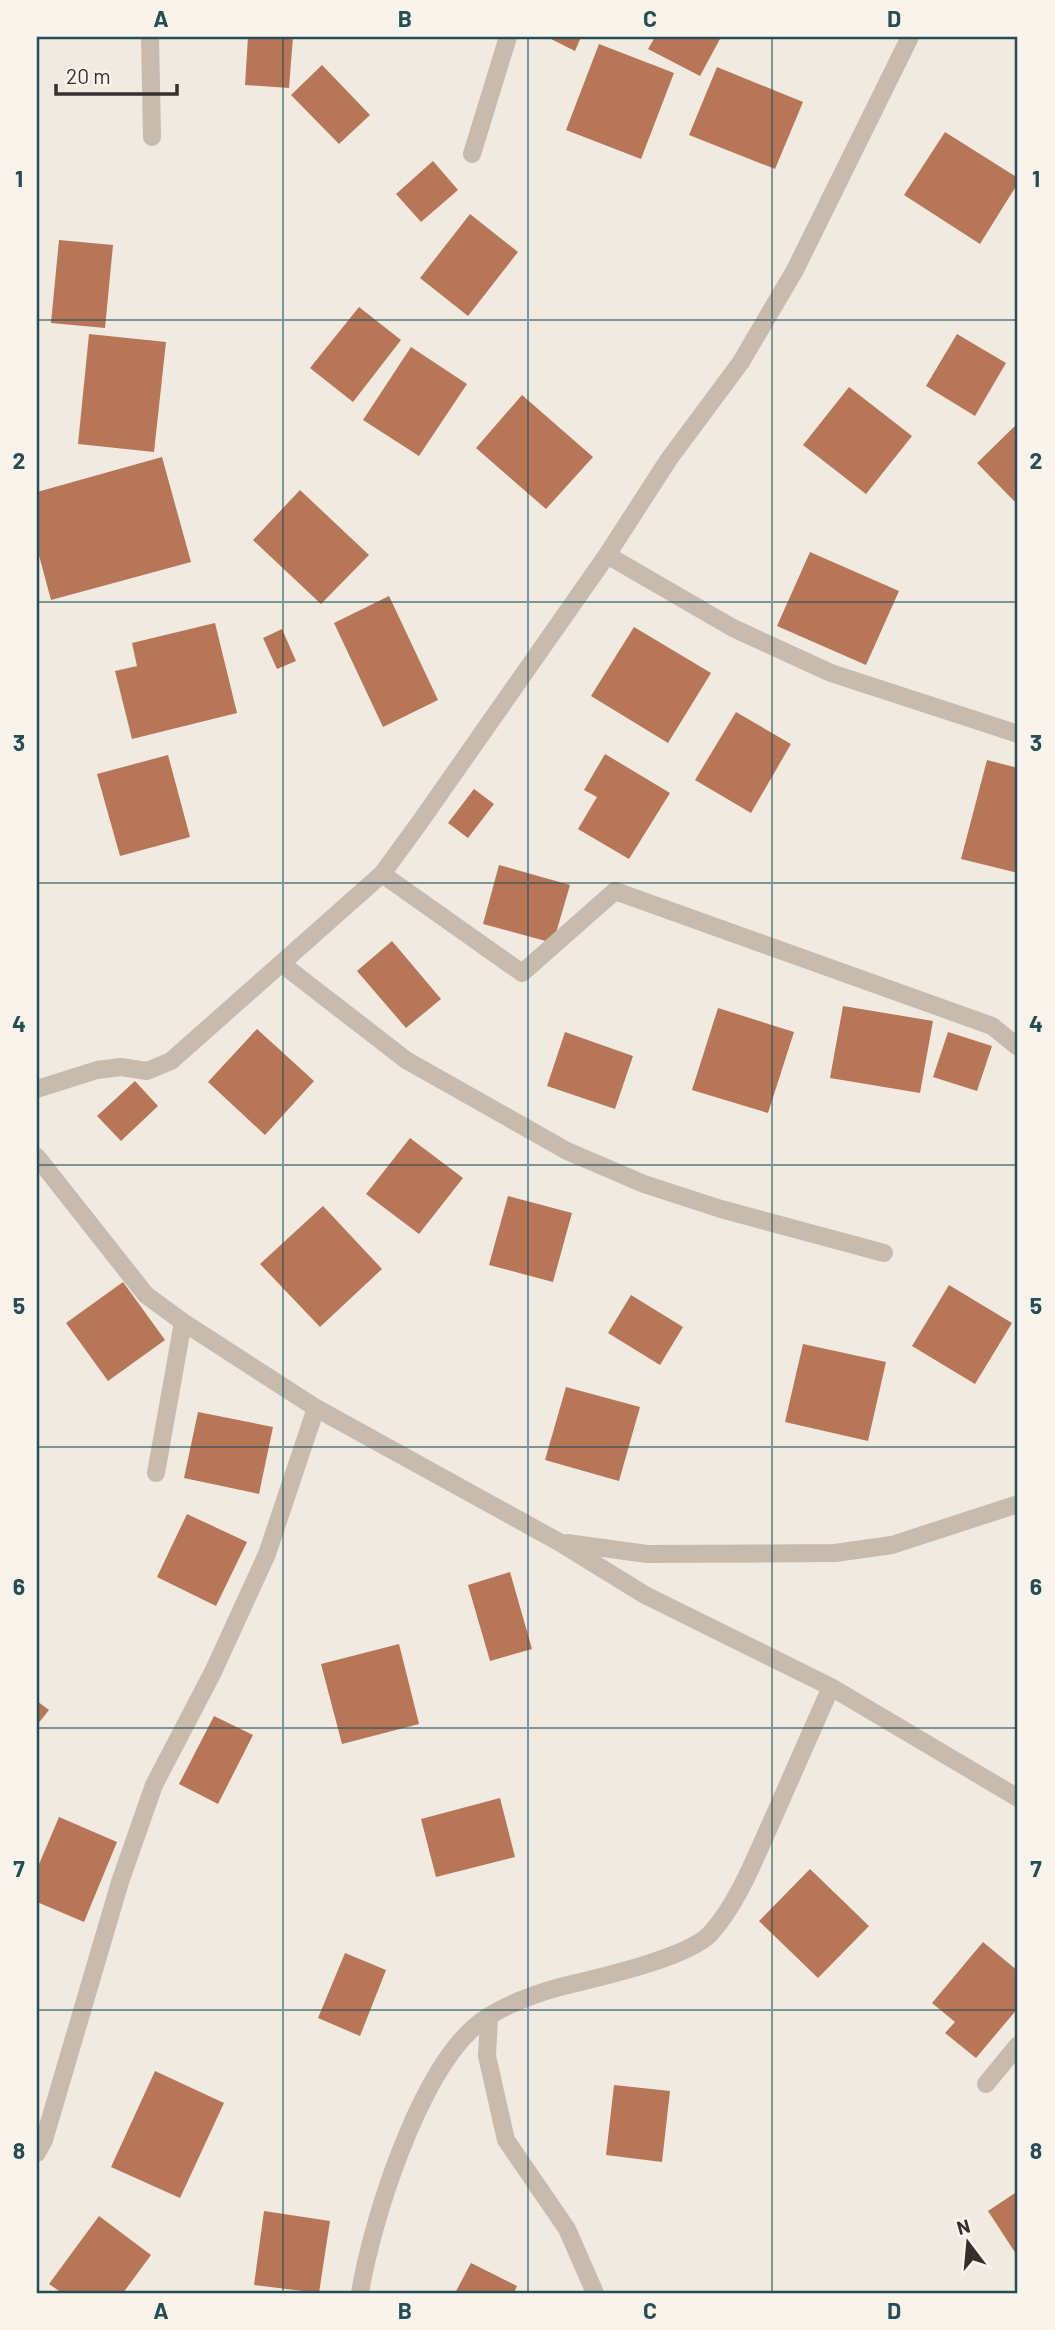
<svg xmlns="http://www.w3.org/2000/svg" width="1055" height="2330" font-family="Barlow,sans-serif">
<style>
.building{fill:#b77657}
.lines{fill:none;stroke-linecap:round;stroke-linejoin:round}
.minor{stroke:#c7bbad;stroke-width:18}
.grid{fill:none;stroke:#254d53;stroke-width:2;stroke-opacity:0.55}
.neatline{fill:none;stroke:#254d53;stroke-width:2.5}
.grid-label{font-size:23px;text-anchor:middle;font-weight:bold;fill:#254d53}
</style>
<rect width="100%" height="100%" fill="#f0eae0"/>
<!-- building -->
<path class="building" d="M248,37H293L289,88L245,85Z
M547,37H581L575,51Z
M655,37H721L700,76L648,49Z
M599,44L674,73L641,159L566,130Z
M322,65L370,115L339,144L291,95Z
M717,67L803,102L775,169L689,135Z
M945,132L1018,178V183L980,244L904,195Z
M433,161L458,190L421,222L396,194Z
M470,214L518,252L468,316L420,278Z
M59,240L113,245L105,328L51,323Z
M359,307L401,340L353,402L310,368Z
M89,334L166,342L154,452L78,444Z
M957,334L1006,363L975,416L926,386Z
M411,347L467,384L419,456L363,420Z
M849,387L912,436L866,494L803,445Z
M522,395L593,457L546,509L476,448Z
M1018,423V503L1017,504L977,463Z
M162,457L191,562L51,600L37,548V492Z
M300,490L369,555L321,604L253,540Z
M810,552L899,591L866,665L777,626Z
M389,596L438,700L383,727L334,623Z
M215,623L237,713L132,739L115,671L137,666L132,643Z
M634,627L711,673L668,743L591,696Z
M282,629L296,661L277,669L263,638Z
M736,712L791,744L751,813L695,780Z
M605,754L670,793L629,859L578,829L597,797L584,790Z
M168,755L190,837L120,856L97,774Z
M987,760L1018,768V873L961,859Z
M474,789L494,804L468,838L448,823Z
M499,865L570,885L553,943L483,924Z
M392,941L441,999L406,1028L357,971Z
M843,1006L933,1021L920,1093L830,1078Z
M718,1008L794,1032L768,1113L692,1090Z
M257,1029L314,1081L265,1135L208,1082Z
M565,1032L633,1056L615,1109L547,1086Z
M948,1032L992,1046L977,1091L933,1077Z
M135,1081L158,1106L121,1141L97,1116Z
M410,1138L463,1178L419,1234L366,1194Z
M508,1196L572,1213L553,1282L489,1265Z
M323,1206L382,1269L320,1327L260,1264Z
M123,1282L165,1340L108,1381L66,1323Z
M949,1285L1012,1323L975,1384L912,1346Z
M631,1295L683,1327L660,1365L608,1333Z
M803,1344L886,1362L868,1441L785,1422Z
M566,1387L640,1407L619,1481L545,1460Z
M198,1412L273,1427L259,1494L184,1478Z
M187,1514L247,1542L216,1606L157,1577Z
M510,1572L532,1649L490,1661L468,1585Z
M399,1644L419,1724L342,1744L321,1664Z
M37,1701L49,1710L37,1725Z
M214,1716L253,1735L218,1804L179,1784Z
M500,1798L515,1857L436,1877L421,1819Z
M59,1817L117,1842L84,1922L37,1902V1869Z
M810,1869L869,1926L818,1978L759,1921Z
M983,1942L1018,1971V2008L976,2058L945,2033L955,2022L932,2003Z
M345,1953L386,1970L360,2036L318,2018Z
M155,2071L224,2103L180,2198L111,2167Z
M614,2085L670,2091L662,2162L606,2155Z
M1018,2191V2257L988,2211Z
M264,2211L330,2221L319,2293L254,2285Z
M99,2216L151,2255L123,2293H62L49,2284Z
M471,2263L517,2286L514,2293H455Z"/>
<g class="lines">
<!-- minor -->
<path class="minor" d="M150,37L152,137
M472,154L508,37
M607,555L733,628L831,673L1018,734
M382,874L522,973L615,891L992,1026L1018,1047
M282,964L406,1060L567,1151L644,1184L721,1209L884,1253
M37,1089L97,1070L121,1067L147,1071L171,1061L382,874L420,822L607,555L669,459L741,362L795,270L910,37
M37,1157L146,1295L183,1322L316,1408L559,1542L645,1595L831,1687L1018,1798
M156,1473L183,1322
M567,1543L647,1554L835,1553L892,1545L1018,1504
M489,2018L487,2056L506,2140L567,2229L595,2293
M986,2084L1018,2045
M37,2153L44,2140L120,1882L154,1785L213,1672L267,1554L316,1408
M360,2293C372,2220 417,2080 472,2029C495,2007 541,1991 572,1984C605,1976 688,1957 710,1934C737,1905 755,1858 771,1823C791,1777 811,1732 831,1687"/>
</g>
<!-- grid -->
<path class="grid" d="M283,37V2293M528,37V2293M772,37V2293M37,320H1018M37,602H1018M37,883H1018M37,1165H1018M37,1447H1018M37,1728H1018M37,2010H1018"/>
<!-- border -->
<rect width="1055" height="2330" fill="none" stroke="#f8f4ec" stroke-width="77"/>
<!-- north arrow -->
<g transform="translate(968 2243) rotate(344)" stroke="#f8f4ec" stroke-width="5" paint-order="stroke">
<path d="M0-5L12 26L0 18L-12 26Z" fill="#362f2b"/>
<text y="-10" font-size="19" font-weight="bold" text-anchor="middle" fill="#362f2b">N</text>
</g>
<!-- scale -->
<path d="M56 84v10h121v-10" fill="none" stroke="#362f2b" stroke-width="3.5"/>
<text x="66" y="84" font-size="21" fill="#362f2b" stroke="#f8f4ec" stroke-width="5" paint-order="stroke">20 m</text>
<rect x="38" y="38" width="978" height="2254" class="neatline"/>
<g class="grid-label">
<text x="161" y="27">A</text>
<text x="405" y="27">B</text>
<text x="650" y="27">C</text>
<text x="894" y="27">D</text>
<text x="19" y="187">1</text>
<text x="1036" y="187">1</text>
<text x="19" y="469">2</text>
<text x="1036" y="469">2</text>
<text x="19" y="751">3</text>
<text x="1036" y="751">3</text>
<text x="19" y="1032">4</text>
<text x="1036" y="1032">4</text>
<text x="19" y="1314">5</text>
<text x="1036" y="1314">5</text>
<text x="19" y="1595">6</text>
<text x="1036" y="1595">6</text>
<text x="19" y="1877">7</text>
<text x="1036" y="1877">7</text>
<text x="19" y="2159">8</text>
<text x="1036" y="2159">8</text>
<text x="161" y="2319">A</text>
<text x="405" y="2319">B</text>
<text x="650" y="2319">C</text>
<text x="894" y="2319">D</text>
</g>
</svg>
